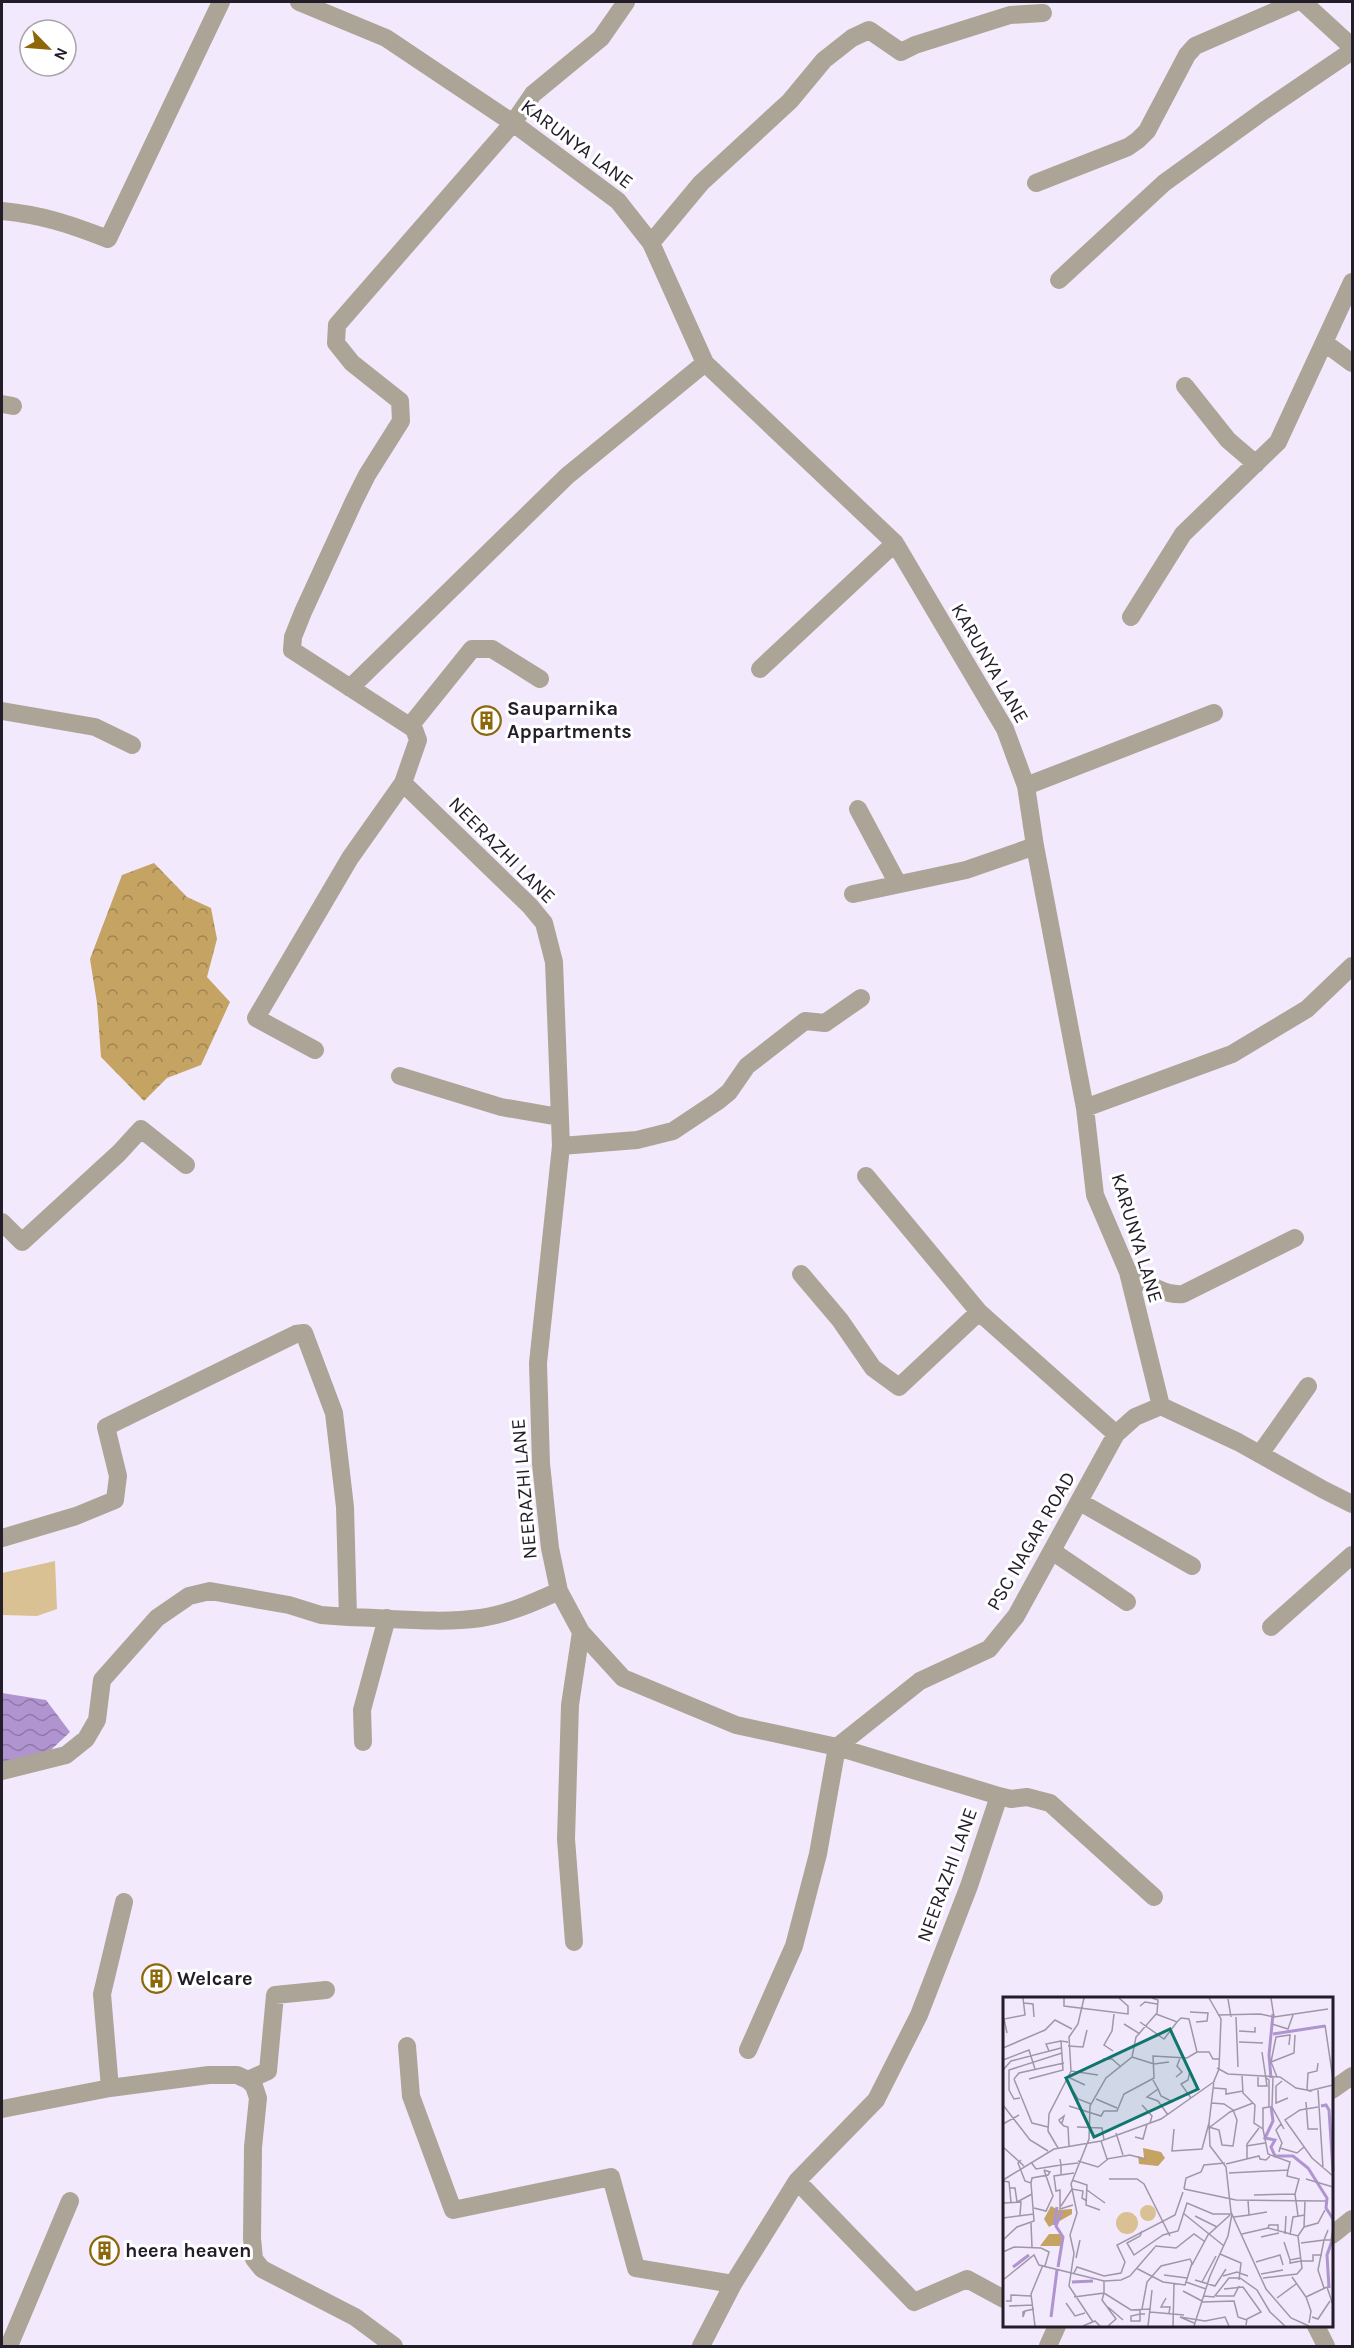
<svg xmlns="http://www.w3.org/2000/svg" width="1354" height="2348" font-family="Karla,sans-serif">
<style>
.green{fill:#dac193}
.forest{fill:url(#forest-crowns)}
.water{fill:url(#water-waves)}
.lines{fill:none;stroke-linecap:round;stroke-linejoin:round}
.minor{stroke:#aca496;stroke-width:18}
.tertiary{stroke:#aca496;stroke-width:18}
.labels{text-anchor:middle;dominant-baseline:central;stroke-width:6;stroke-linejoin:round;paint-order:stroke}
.street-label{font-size:20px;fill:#231d29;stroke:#fff}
.poi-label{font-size:20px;font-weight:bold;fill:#231d29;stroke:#fff;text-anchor:start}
.inset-river{fill:none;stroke:#b094d0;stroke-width:3}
.inset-road{fill:none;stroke:#9f97a8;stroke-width:1.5}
.view{fill:#0f766e;fill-opacity:0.15;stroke:#0f766e;stroke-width:3}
.inset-edge{fill:none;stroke:#231d29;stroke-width:3}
</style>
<defs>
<pattern id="forest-crowns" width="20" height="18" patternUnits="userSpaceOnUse" patternTransform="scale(1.5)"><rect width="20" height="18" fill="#c4a363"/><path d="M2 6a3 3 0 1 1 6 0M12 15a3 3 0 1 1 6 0" fill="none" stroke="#9f8452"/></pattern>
<pattern id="water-waves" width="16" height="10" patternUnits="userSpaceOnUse" patternTransform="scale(1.5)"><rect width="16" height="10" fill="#b094d0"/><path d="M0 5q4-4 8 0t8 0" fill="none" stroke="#8f78a9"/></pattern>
</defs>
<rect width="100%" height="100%" fill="#f2e9fd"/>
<!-- green -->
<path class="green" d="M55,1561L57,1609L37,1616L2,1615V1573Z"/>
<!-- forest -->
<path class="forest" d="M154,863L187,897L211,908L217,939L207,977L230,1002L201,1065L167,1078L144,1101L101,1057L97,1003L90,959L122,875Z"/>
<!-- water -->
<path class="water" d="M2,1693L46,1700L70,1732L36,1764L2,1770Z"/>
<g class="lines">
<!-- minor -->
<path class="minor" d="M299,2L386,38L513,123L618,201L651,243L705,363L895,543L1005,729L1026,786L1035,846L1085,1108L1095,1195L1128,1272L1161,1406L1238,1442L1324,1490L1352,1504
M626,2L601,38L533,94L513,123L337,325L336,343L352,363L400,401L401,421L367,475L354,501L303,612L293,637L292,650L414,729L418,740L403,783L530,906L544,923L554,962L561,1146L538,1363L541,1464L550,1548L559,1591L581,1632L623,1678L736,1725L837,1747L999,1796L969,1886L919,2015L876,2100L797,2181L733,2284L701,2346
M1036,183L1128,147L1138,140L1147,131L1187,55L1195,46L1296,2
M2,211C43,215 69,224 108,239L221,2
M651,243L701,183L790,101L824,60L852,38L869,30L901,52L915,45L1010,15L1043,13
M1059,280L1164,183L1265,110L1352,51
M1325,343L1352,363
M1185,386L1228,440L1256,464
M2,404L13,406
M1131,617L1183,534L1278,442L1352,282
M760,669L895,543
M350,688L567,476L705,363
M2,711L95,727L132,745
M410,726L472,649H492L540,679
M1026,786L1214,713
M858,809L898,884
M853,894L966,870L1035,846
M315,1050L256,1018L350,858L403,783
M400,1076L501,1107L559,1117
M1085,1108L1232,1054L1307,1009L1352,966
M561,1146L637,1140L673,1131L718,1101L729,1092L747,1066L805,1021L825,1023L861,998
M866,1176L979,1312
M2,1222L22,1242L119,1153L141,1129L186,1165
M1128,1272C1144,1281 1163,1296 1183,1294L1295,1238
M801,1274L840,1320L873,1368L899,1387L979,1312L1116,1434
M1260,1454L1308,1386
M1080,1502L1192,1566
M2,1538L76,1516L115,1500L118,1476L106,1427L296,1334L304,1333L334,1413L345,1507L348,1617C392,1618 437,1624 481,1618C508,1614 535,1602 559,1591
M1052,1551L1127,1602
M1271,1627L1352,1555
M363,1742L362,1710L387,1618
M2,1771L66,1755L86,1739L97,1720L102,1680L157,1618L189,1596L210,1591L289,1605L321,1615L348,1617
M999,1796L1011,1799L1027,1797L1050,1803L1154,1897
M574,1942L566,1839L570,1705L581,1632
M407,2046L411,2096L453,2210L611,2177L636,2268L733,2284
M748,2050L794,1946L818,1854L837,1747L920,1681L989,1649L1016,1616L1116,1434L1135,1417L1161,1406
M248,2080L268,2071L275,1995L326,1990
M110,2088L102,1994L124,1902
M1332,2090L1352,2076
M2,2109L110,2088L209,2075H237L248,2080L254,2086L258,2098L253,2147L252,2238L254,2259L262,2269L355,2317L394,2346
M797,2181L914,2302L967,2279L1004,2299
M1332,2235L1352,2219
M1316,2326L1326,2346
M9,2346L70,2201
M1048,2346L1057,2326"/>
<!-- tertiary -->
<path class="tertiary" d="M1303,2L1352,47"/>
</g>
<!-- icons -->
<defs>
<symbol id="building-ring" viewBox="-11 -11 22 22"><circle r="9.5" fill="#fff" stroke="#8d6709" stroke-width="1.5"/><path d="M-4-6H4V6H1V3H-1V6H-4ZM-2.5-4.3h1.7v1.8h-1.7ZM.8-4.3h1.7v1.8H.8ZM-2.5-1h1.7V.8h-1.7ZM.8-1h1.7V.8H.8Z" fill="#8d6709"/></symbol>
</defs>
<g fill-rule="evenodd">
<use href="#building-ring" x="470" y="704" width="33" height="33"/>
<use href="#building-ring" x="140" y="1962" width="33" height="33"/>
<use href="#building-ring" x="88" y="2234" width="33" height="33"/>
</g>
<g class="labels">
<!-- street labels -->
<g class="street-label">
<text transform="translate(577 144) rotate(37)">KARUNYA LANE</text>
<text transform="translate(990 663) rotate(60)">KARUNYA LANE</text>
<text transform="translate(502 850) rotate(45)">NEERAZHI LANE</text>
<text transform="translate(1137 1238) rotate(73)">KARUNYA LANE</text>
<text transform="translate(524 1489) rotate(-95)">NEERAZHI LANE</text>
<text transform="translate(1031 1541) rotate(-60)">PSC NAGAR ROAD</text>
<text transform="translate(947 1875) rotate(-70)">NEERAZHI LANE</text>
</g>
<!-- poi labels -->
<g class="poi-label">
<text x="507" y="708">Sauparnika<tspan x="507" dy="23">Appartments</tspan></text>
<text x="177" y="1978">Welcare</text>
<text x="125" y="2250">heera heaven</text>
</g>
</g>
<!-- overview -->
<g transform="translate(1003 1997)">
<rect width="330" height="330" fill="#f2e9fd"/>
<path d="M137 216a8 8 0 1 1 16 0a8 8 0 1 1-16 0ZM113 226a11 11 0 1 1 22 0a11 11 0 1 1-22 0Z" fill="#dac193"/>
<path d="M140,151L158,155L162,161L155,169L136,167L135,159L141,161ZM48,209L55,213L69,212V217L46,230L41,222ZM46,237H59V249H37Z" fill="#c4a363"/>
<path class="inset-river" d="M270,37L322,29M268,81L266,58L270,17M268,109L270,124L262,141L272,143L268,150L272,159H290L305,171L324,201L323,211L330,222M318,109L323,108L326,113L330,174M51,228L54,210M10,270L26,258M55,270L60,240L53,229L59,214M69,285L90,284M326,291L324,258L330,241M48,320L54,273"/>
<path class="inset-road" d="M61,1V9L125,17V9L116,1M206,1L218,22L216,72L211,84L206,126L207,149L223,170L228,215L263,292L288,321L306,329M268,1L271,20M225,2L228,20M21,6L30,7L31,20M137,9L142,5L154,7M187,15L205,16L204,24L193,25M153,17L174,25L178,21L186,22L194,55H206L210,62H216M215,18L257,17L271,20L325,12M233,20L235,70M137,25L161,42L174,25M121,27L137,37M269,27L285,32L290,18M322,28L330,82M236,34L252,35V30M4,36L1,22L22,18L20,1M236,45L260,46M65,49L80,50L84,33M0,51L42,33L52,23L69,32M46,54L43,47L58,44M110,54L101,48L109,34L111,17M129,60L151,67L166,65M100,62H109L118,70M0,63L26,53L32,72M268,65L273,40L287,38L286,48M214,71L225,77L277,80L293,91L309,94M0,73L8,64L58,51M68,74L95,78M187,74L185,83L178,87L188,101M239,79L240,96L252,108L251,126L260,132L265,157L287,165L285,173M65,80L82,88M173,80L179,75L174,69L177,61M255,80V89H264L259,55M270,80L269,110L281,132M274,80L268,65L291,56L292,38M11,82L29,126L45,130M11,82L16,76L61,66M26,82L60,73L58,44L65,45M150,83L155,92L144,100L155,104L165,118M279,84L273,89V106L285,101M211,91L223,92V97L240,94M155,92L158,99L170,105M304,93L305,76L314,74L315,66M315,93L320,171M70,94L75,102L88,107M305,94L330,88M17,101L11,102L6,93V73L59,56M93,102L114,111M303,105L305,132H315M0,108L27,143L45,154M139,108L149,119L147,126M66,109L98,119L101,114H114L121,97L151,81L150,59L184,61L194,55M315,110L297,113L282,123L309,161L330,179M59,126L61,119L56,123L57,125L61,129L65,130L66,149M0,127L16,118M74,130L99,131L101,143M206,130L216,133L219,148L230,149L234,123L230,113L221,107L209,106M207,130L227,115L250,106M171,132L169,154L199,152L206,126M260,132V111L266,110V83L262,80M113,136L120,158M132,140L140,142L144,127M98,144L104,162L127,158L142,162M243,149L262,146M0,150L21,169M55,151L45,134L46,117L68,74L66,40L75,27L81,1M277,151L279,146L273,133L278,127M276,155L277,151L294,156L301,150M244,161V147L256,131M57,162L58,168L75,166M75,164L95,170L105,162M28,165L33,172L58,168V177M223,167L256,159L257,162L263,163L267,159M226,176L285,173L284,179L296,182L292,197L295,219M106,182H134L141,187L167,239M303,182L330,190M0,183L51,152L98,144L158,122L212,84M69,183L84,188L83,208L97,213M0,184L6,185L8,205M28,186L29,181L45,178L47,175L41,173M7,191H12L14,205L29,197M181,192L233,203L323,204M181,192L183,181L198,175L201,168L222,166M84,193L102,206M251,198L292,197M0,206L18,205L17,218M70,208L57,212V193L53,194L51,179L71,176M58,209L69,192L80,194L79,201L84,204M31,211L43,214L50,199L41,173M180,216L221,249M246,218L264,215M192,219L214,230M231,220L246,218L245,203M0,221L31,217M28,226L29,250M301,230L302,204M265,231L266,228H275V235M139,234L137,239L124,246L131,258L160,238L175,234L184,206L210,217H229M239,237L265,231L295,239L301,230L315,226L322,213M282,237L283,219M287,238L290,220L302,218M295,239L298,264H310V258H319M258,240L276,236M0,243L14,230L31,224L28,186L22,184L15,166L18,163M281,245L287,263L297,261M298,246L321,243L325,233M152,249L173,251L191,237L201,244M0,255L11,250L38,251L46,255L42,269M217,257L238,266L236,283M73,261L77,243M253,265L277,258L280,268M189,268L205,238L227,218M133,271L160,285L182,288L183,285L203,292M71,276L74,270L101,279L118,276L122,265L114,248L172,218L180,195M258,277L280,273M161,278L184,281M220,279L234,275L245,279M289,280L303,300M260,281L294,277L299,271L298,264L287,266V263M0,283L31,258L36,268L101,284L118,283L127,279L152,250M192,283L212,289L223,272M199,285L213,259M321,291L315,273L321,243H328L330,231M221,292L240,290L258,315L244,322L243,328M180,294L199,304M201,299L211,300L226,281H237L254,293L267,315L282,329M213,299H231L236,289M71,300L101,296V284M163,301L158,310H167L166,316M274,301L293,287M3,304H8V298L28,299M199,305L231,304L235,320L244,323M63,306L72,319L82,316M6,309L30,308M105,310L120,323M137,312V324H128V319L137,317H142M139,312L144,285L158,269L187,262L189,266L183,285M147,312L149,293M22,314L20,320V315L22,314L31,312M147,315L181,318M309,320L315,322L327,304M90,325L66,289L71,256L67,238L74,216L68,187L86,142L87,109L103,81L129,60L133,40L154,16L155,3L149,1M191,326L177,320L202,324L222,320L226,329M306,326L308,314L303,300L324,290L330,308M32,329L28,297L40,268M80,329L92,324L97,329M105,329L113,322L99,303L101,296L128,313L147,312L145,329M170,329L171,287M191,329L207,279L225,239L229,217"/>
<path class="view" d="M167,32L195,92L91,140L63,81Z"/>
<rect width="330" height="330" class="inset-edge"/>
</g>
<!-- border -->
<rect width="1354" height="2348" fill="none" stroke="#231d29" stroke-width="6"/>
<!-- north arrow -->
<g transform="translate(48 48) rotate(115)"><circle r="28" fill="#ffffff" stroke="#a7a5a9" stroke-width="1.5"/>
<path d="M0-4.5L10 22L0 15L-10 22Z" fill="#8d6709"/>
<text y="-9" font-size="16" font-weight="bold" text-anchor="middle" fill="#231d29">N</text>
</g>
</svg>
